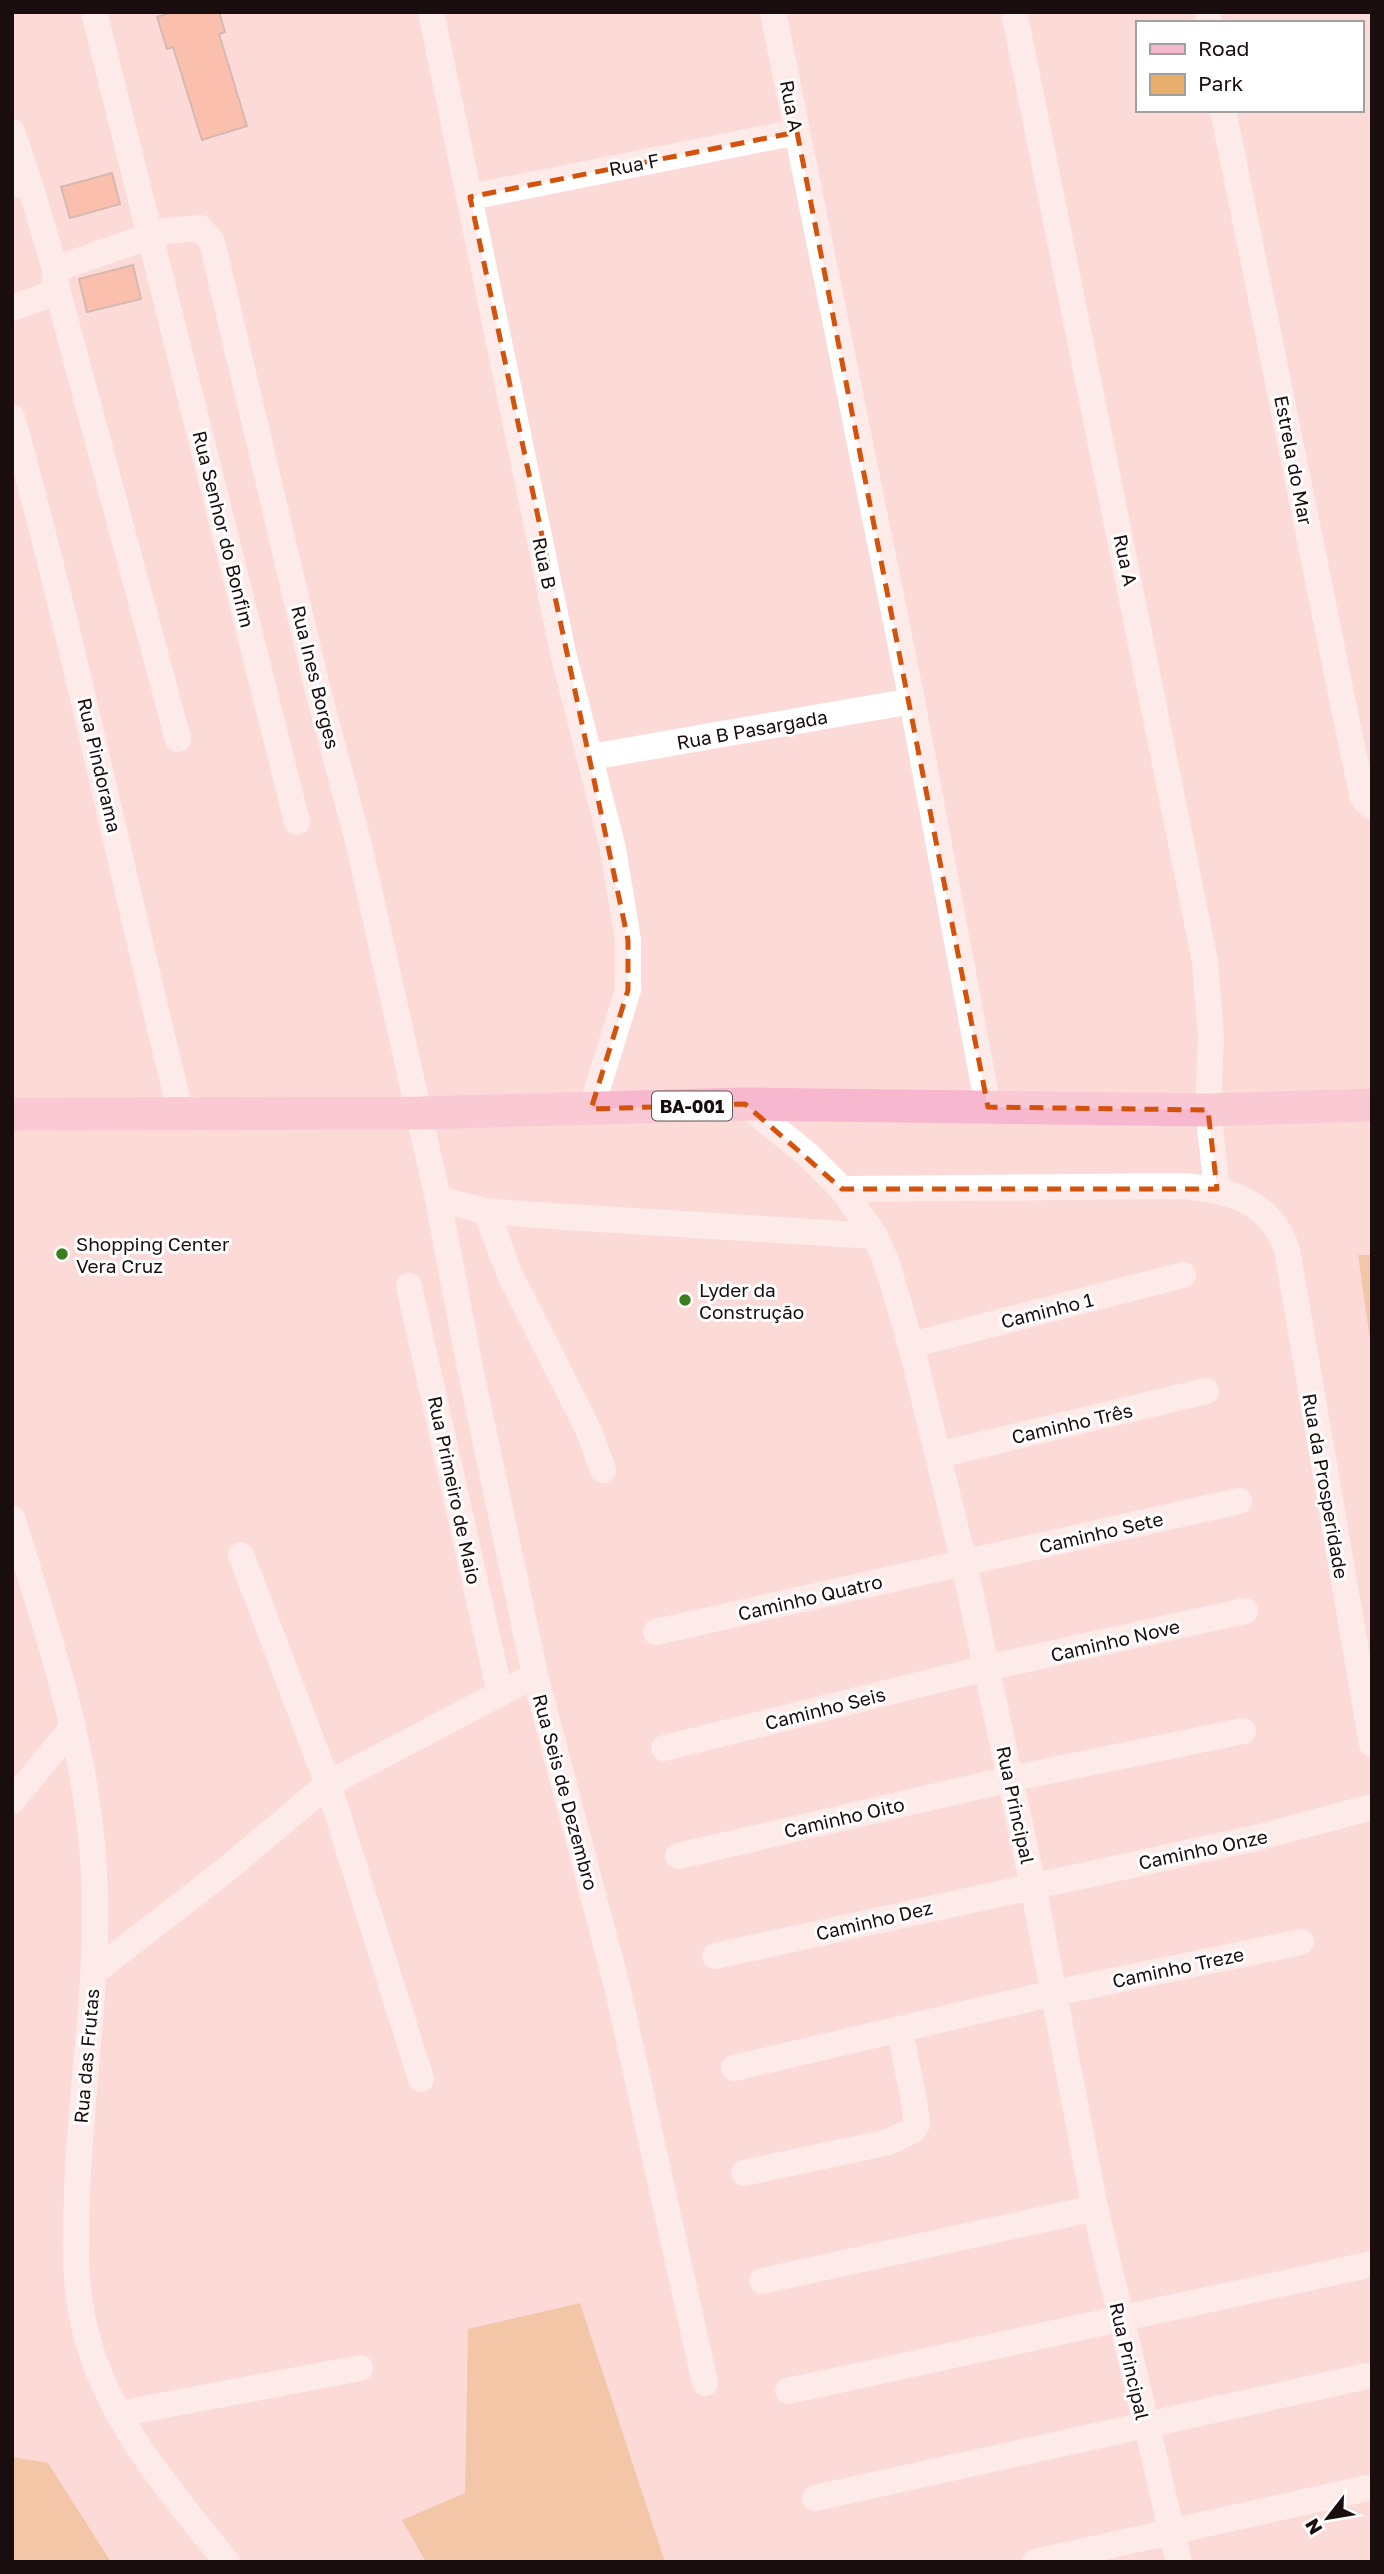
<svg xmlns="http://www.w3.org/2000/svg" width="1384" height="2574" font-family="'Golos Text',sans-serif">
<style>
.green{fill:#e9ad6c}
.building{fill:#fba078;stroke:#ab8e82;stroke-width:2}
.lines{fill:none;stroke-linecap:round;stroke-linejoin:round}
.minor{stroke:#fff;stroke-width:26}
.major{stroke:#f7b7ce;stroke-width:33}
.marked{fill:none;stroke:#d3520c;stroke-width:5;stroke-dasharray:14 9;stroke-linejoin:round}
.poi-dot{fill:#3c7d1d;stroke:#fff;stroke-width:2.5}
.labels{text-anchor:middle;dominant-baseline:central;stroke-width:6;stroke-linejoin:round;paint-order:stroke}
.shield{fill:#fff;stroke:#5e5656;stroke-width:2}
.shield-label{font-size:18px;font-weight:bold;fill:#190e0d}
.street-label{font-size:19px;fill:#190e0d;stroke:#fff}
.poi-label{font-size:19px;fill:#190e0d;stroke:#fff;text-anchor:start}
</style>
<rect width="100%" height="100%" fill="#fcdad8"/>
<!-- green -->
<path class="green" d="M1358,1255H1372V1354Z
M580,2303L665,2562H426L402,2520L465,2493L468,2329Z
M12,2457L48,2463L111,2562H12Z"/>
<!-- building -->
<path class="building" d="M173,12H219L225,32L219,34L247,126L202,140L173,47L167,49L157,17Z
M112,173L120,204L70,218L61,187Z
M133,265L141,299L87,312L79,279Z"/>
<g class="lines">
<!-- minor -->
<path class="minor" d="M94,12L297,822
M431,12L563,653L613,849L628,940V990L591,1109
M773,12L912,701L988,1107
M1014,12L1205,962L1211,1036L1208,1110L1217,1189
M1208,12L1209,23
M1223,110L1347,723L1363,798L1372,807
M12,132L29,182
M12,185L29,182L55,269L56,285L48,295L12,308
M470,197L797,132
M55,269L165,231L200,228L212,242L318,691L359,845L438,1199L469,1363L535,1675L617,1986L705,2383
M56,285L178,739
M12,417C76,648 123,882 181,1114
M591,757L912,701
M745,1104L807,1154L842,1189L875,1236L886,1261L911,1345L964,1563L1033,1886L1095,2208L1179,2562
M842,1189L1179,1186C1228,1189 1270,1200 1287,1250L1372,1744
M438,1199L486,1211L536,1215L875,1236
M486,1211L510,1275L589,1431L603,1470
M409,1286L500,1694
M911,1345L1183,1275
M938,1455L1206,1391
M12,1518C48,1633 88,1751 94,1872C100,1980 80,2088 77,2197C75,2248 74,2295 89,2344C113,2427 174,2496 227,2562
M241,1555L328,1784L421,2079
M656,1632L1239,1501
M664,1748L986,1668L1245,1611
M12,1801L72,1728
M678,1856L1010,1779L1243,1731
M715,1956L1260,1837L1372,1807
M94,1972L227,1869L328,1784L535,1675
M734,2068L1054,1993L1301,1942
M744,2173L889,2142L913,2130L917,2124L914,2101L900,2031
M762,2281L1095,2208
M788,2391L1372,2264
M118,2414L360,2368
M815,2498L1372,2375
M1035,2562L1372,2487"/>
<!-- major -->
<path class="major" d="M12,1114L420,1113L745,1104L1208,1110L1372,1105"/>
</g>
<!-- marked area -->
<path d="M0 0H1384V2574H0ZM797,132L988,1107L1208,1110L1217,1189H842L745,1104L591,1109L628,990V940L470,197Z" fill="#fcdad8" fill-opacity=".55" fill-rule="evenodd"/>
<path class="marked" d="M797,132L988,1107L1208,1110L1217,1189H842L745,1104L591,1109L628,990V940L470,197Z"/>
<!-- markers -->
<g class="poi-dot">
<circle cx="62" cy="1254" r="7"/>
<circle cx="685" cy="1300" r="7"/>
</g>
<g class="labels">
<!-- shield labels -->
<rect class="shield" x="652" y="1091.5" width="80" height="29" rx="5"/>
<g class="shield-label">
<text x="692" y="1106">BA-001</text>
</g>
<!-- street labels -->
<g class="street-label">
<text transform="translate(792 106) rotate(79)">Rua A</text>
<text transform="translate(634 164) rotate(-11)">Rua F</text>
<text transform="translate(1294 460) rotate(79)">Estrela do Mar</text>
<text transform="translate(224 529) rotate(76)">Rua Senhor do Bonfim</text>
<text transform="translate(1126 560) rotate(78)">Rua A</text>
<text transform="translate(545 563) rotate(78)">Rua B</text>
<text transform="translate(316 677) rotate(76)">Rua Ines Borges</text>
<text transform="translate(752 729) rotate(-10)">Rua B Pasargada</text>
<text transform="translate(100 765) rotate(77)">Rua Pindorama</text>
<text transform="translate(1047 1310) rotate(-14)">Caminho 1</text>
<text transform="translate(1072 1423) rotate(-13)">Caminho Três</text>
<text transform="translate(1326 1486) rotate(80)">Rua da Prosperidade</text>
<text transform="translate(455 1490) rotate(78)">Rua Primeiro de Maio</text>
<text transform="translate(1101 1532) rotate(-13)">Caminho Sete</text>
<text transform="translate(810 1597) rotate(-13)">Caminho Quatro</text>
<text transform="translate(1115 1640) rotate(-13)">Caminho Nove</text>
<text transform="translate(825 1708) rotate(-14)">Caminho Seis</text>
<text transform="translate(566 1792) rotate(75)">Rua Seis de Dezembro</text>
<text transform="translate(1016 1805) rotate(78)">Rua Principal</text>
<text transform="translate(844 1817) rotate(-13)">Caminho Oito</text>
<text transform="translate(1203 1849) rotate(-12)">Caminho Onze</text>
<text transform="translate(874 1920) rotate(-13)">Caminho Dez</text>
<text transform="translate(1178 1967) rotate(-12)">Caminho Treze</text>
<text transform="translate(86 2056) rotate(-85)">Rua das Frutas</text>
<text transform="translate(1130 2361) rotate(77)">Rua Principal</text>
</g>
<!-- poi labels -->
<g class="poi-label">
<text x="76" y="1243">Shopping Center<tspan x="76" dy="22">Vera Cruz</tspan></text>
<text x="699" y="1289">Lyder da<tspan x="699" dy="22">Construção</tspan></text>
</g>
</g>
<!-- border -->
<rect width="1384" height="2574" fill="none" stroke="#190e0d" stroke-width="28"/>
<!-- legend -->
<rect x="1136" y="21" width="228" height="91" fill="#ffffff" stroke="#a39f9e" stroke-width="2"/>
<rect x="1150" y="44" width="35" height="10" fill="#f7b7ce" stroke="#a39f9e" stroke-width="2"/>
<text x="1198" y="56" font-size="21" fill="#190e0d">Road</text>
<rect x="1150" y="74" width="35" height="21" fill="#e9ad6c" stroke="#a39f9e" stroke-width="2"/>
<text x="1198" y="91" font-size="21" fill="#190e0d">Park</text>
<!-- north arrow -->
<g transform="translate(1328 2518) rotate(239)" stroke="#ffffff" stroke-width="5" paint-order="stroke">
<path d="M0-5L12 26L0 18L-12 26Z" fill="#190e0d"/>
<text y="-10" font-size="19" font-weight="bold" text-anchor="middle" fill="#190e0d">N</text>
</g>
</svg>
